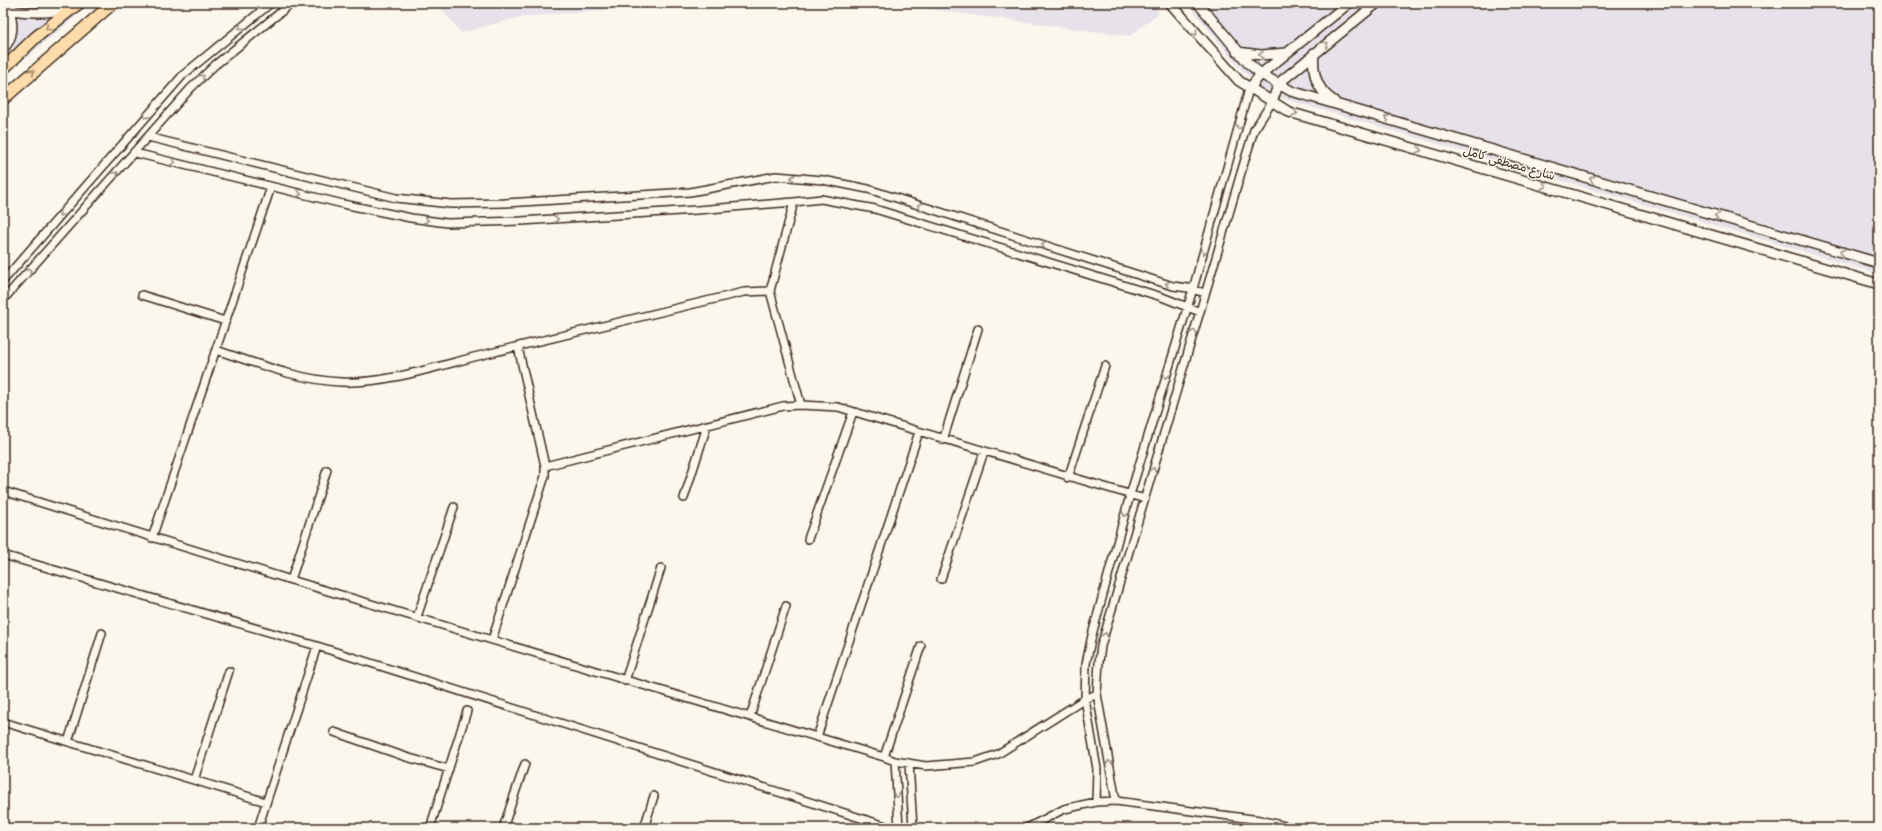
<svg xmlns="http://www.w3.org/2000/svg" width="1882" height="831" font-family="Sriracha,'Playpen Sans Arabic',sans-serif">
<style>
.built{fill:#e7e2e9}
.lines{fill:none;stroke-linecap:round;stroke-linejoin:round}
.minor-casing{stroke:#3b2a1e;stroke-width:10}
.tertiary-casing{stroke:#3b2a1e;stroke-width:12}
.primary-casing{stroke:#3b2a1e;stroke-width:14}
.minor{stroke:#fbf7ec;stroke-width:7}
.tertiary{stroke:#fbf7ec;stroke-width:9}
.primary{stroke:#fddcac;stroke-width:11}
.oneway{stroke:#9b9085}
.oneway2{stroke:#9c8365}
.labels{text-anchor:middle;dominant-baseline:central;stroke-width:3;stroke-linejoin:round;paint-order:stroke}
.street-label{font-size:12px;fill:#3b2a1e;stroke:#fbf7ec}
</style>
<rect width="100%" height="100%" fill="#fbf7ec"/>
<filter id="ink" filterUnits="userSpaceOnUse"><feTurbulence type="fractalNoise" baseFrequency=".025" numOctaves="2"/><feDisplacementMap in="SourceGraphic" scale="8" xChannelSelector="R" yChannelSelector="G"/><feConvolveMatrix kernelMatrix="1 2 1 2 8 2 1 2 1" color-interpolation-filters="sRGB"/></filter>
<g filter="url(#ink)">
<!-- built -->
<path class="built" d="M3,3H92L26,58L3,38Z
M437,3H687L520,17L461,33Z
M882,3H1151L1159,13L1130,36Z
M1187,3H1879V274L1284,99L1257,85L1239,67Z"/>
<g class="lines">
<defs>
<path id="minor" d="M148,137L396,198L451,204L505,203L690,192L776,176L823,180L868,189L1173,286L1188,288L1205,293
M135,153L343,204L411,218L447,223L521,221L697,210L794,202L821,199L875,209L1162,297L1200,312
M794,202L770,291L801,405
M3,281L183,75L271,3
M142,295L225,321
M3,300L190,89L215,65L292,3
M216,350C256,363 298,380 341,382C387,384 441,365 486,354C572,334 658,313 744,292L770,291
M943,440L978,329
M545,466L783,406L801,405L838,407L1145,499
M1068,478L1105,366
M3,491L291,580L884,757L895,761L926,766L975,762L998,754L1085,699L1097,694
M684,498L707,426
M152,538L271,187
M808,539L853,412
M3,555L317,646L892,828
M941,579L984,452
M291,580L327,470
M417,617L454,507
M492,640L545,476V466L518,347
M625,681L661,568
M750,717L786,606
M3,722L266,802
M334,732L406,757L449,769
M817,737L919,432
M68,742L102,633
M884,757L921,646
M895,761L899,828
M909,763L913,828
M194,780L229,671
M1116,801L1097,694L1099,662L1101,646L1246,156L1254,130L1272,102
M1096,802L1097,769L1085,699L1086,664L1092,635L1130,495L1193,289L1249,89
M258,828L317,646
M430,828L467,711
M503,828L525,764
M644,828L654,796
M1027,828L1064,809L1096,802L1116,801L1260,820L1294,828"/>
<path id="tertiary" d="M1170,3L1239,81L1289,112L1879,284
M1198,3L1248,63L1261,74L1291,91L1879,263
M3,8C26,14 49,13 72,8
M3,49C14,37 13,24 9,10
M1237,52L1261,55L1286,53
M1314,53C1312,72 1316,90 1334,101
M1249,89L1261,74L1349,3
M1272,102L1279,83L1377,3"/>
<path id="primary" d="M3,69L36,37L79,3
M3,99L113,3"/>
</defs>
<!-- minor casing -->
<use href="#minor" class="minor-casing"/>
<!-- tertiary casing -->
<use href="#tertiary" class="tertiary-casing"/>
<!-- primary casing -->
<use href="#primary" class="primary-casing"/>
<!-- minor -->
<use href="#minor" class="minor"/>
<!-- tertiary -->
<use href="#tertiary" class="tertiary"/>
<!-- primary -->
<use href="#primary" class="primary"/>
</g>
<!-- one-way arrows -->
<defs><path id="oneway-chevron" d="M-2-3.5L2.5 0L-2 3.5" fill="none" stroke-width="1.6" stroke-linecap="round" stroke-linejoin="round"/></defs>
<g class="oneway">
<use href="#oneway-chevron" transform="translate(241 27) rotate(141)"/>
<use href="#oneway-chevron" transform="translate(1195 33) rotate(49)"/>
<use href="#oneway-chevron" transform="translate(1326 44) rotate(-39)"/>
<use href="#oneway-chevron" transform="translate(1261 55) rotate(-178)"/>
<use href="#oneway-chevron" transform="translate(202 77) rotate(-44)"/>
<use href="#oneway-chevron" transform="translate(1295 113) rotate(18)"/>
<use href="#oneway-chevron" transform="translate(146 116) rotate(131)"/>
<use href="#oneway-chevron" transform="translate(1387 118) rotate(-164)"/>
<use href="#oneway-chevron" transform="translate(1239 127) rotate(106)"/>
<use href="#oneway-chevron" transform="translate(1419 150) rotate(16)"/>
<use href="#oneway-chevron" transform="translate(173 162) rotate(14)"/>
<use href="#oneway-chevron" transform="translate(116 174) rotate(-48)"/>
<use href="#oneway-chevron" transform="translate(793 178) rotate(-175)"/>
<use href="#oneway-chevron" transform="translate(1592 179) rotate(-164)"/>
<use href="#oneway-chevron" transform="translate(1544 186) rotate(16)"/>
<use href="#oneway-chevron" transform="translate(299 194) rotate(14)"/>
<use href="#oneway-chevron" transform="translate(920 206) rotate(-162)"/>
<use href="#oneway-chevron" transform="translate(61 214) rotate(131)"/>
<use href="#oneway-chevron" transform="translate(1717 216) rotate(-164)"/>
<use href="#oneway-chevron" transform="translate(556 219) rotate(-4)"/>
<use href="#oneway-chevron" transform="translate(426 220) rotate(7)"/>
<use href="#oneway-chevron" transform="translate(1044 245) rotate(-162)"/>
<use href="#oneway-chevron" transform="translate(1204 252) rotate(106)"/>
<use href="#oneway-chevron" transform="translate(1842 252) rotate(-164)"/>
<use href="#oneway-chevron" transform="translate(29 271) rotate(-48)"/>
<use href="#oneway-chevron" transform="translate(1168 284) rotate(-163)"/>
<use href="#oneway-chevron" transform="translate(1194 332) rotate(-74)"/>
<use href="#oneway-chevron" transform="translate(1166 376) rotate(107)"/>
<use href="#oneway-chevron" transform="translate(1153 470) rotate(-74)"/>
<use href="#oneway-chevron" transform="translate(1125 514) rotate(106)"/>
<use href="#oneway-chevron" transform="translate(1105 635) rotate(-74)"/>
<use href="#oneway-chevron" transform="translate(1109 763) rotate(-99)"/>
<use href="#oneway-chevron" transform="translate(897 795) rotate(86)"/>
</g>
<g class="oneway2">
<use href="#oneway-chevron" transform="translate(48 28) rotate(141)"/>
<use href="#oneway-chevron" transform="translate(32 72) rotate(-41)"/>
</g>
</g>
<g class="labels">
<!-- street labels -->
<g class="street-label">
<text transform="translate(1509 163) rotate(16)">شارع مصطفى كامل</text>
</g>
</g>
<!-- margin -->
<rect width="1882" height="831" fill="none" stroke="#fbf7ec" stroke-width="16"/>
<rect x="8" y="8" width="1866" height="815" fill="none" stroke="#3b2a1e" stroke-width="1.5" filter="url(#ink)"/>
</svg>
